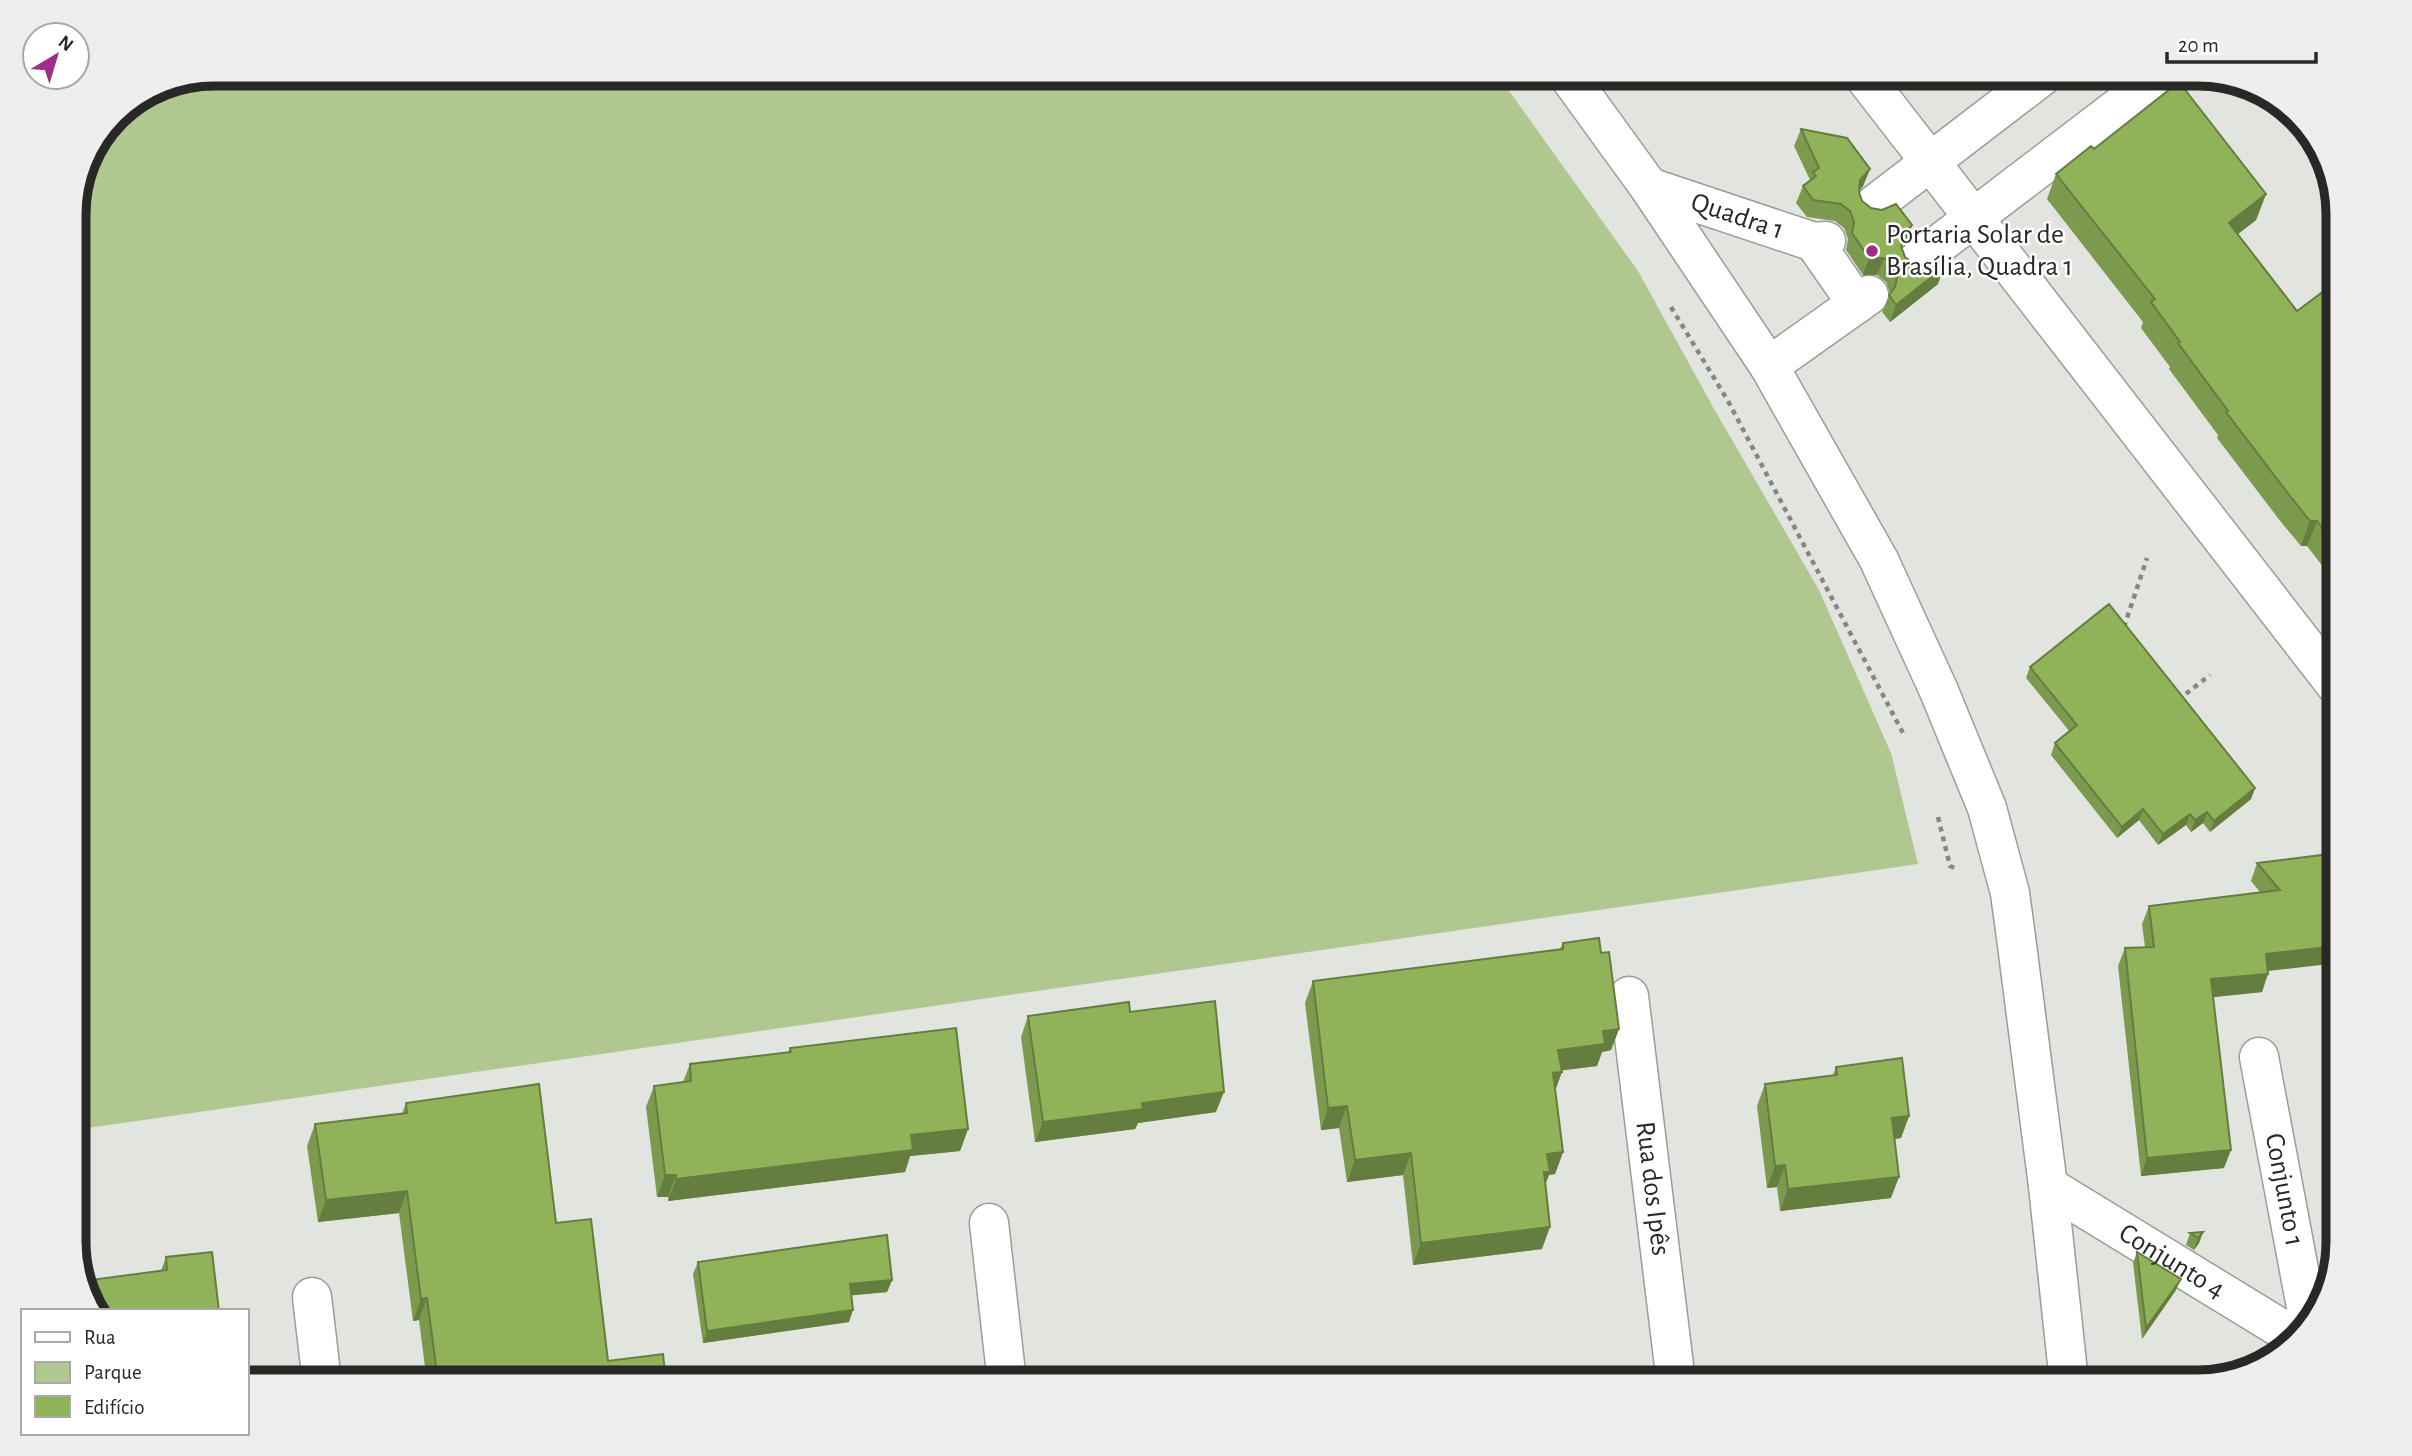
<svg xmlns="http://www.w3.org/2000/svg" width="2412" height="1456" font-family="'Alegreya Sans',sans-serif">
<style>
.green{fill:#b0c890}
.lines{fill:none;stroke-linecap:round;stroke-linejoin:round}
.minor-casing{stroke:#9a9d98;stroke-width:41}
.tertiary-casing{stroke:#9a9d98;stroke-width:41}
.path{stroke:#868784;stroke-width:4.5;stroke-dasharray:5 5;stroke-linecap:butt}
.minor{stroke:#fff;stroke-width:38}
.tertiary{stroke:#fff;stroke-width:38}
.wall{fill:#7c9a4d}
.shaded-wall{fill:#657d3e}
.building{fill:#90b359;stroke:#657d3e;stroke-width:2}
.poi-dot{fill:#9f2d89;stroke:#fff;stroke-width:2.5}
.labels{text-anchor:middle;dominant-baseline:central;stroke-width:5;stroke-linejoin:round;paint-order:stroke}
.street-label{font-size:28px;fill:#282927;stroke:#fff}
.poi-label{font-size:28px;fill:#282927;stroke:#fff;text-anchor:start}
.rim{fill:none;stroke:#282927;stroke-width:9}
</style>
<rect width="100%" height="100%" fill="#e2e4df"/>
<!-- green -->
<path class="green" d="M214,74H1497L1638,271L1713,407L1819,590L1891,753L1918,864L74,1130V205L88,152L115,114L161,84Z"/>
<g class="lines">
<defs>
<g id="minor">
<path d="M1862,74L2338,688"/>
<path d="M1769,366L1879,560L1939,691L1987,808L2010,893L2017,945L2048,1186L2069,1382"/>
<path id="s1" d="M1629,996L1676,1382"/>
<path id="s2" d="M2259,1057L2309,1323"/>
<path id="s3" d="M2048,1186L2295,1337"/>
<path d="M989,1223L1007,1382"/>
<path d="M312,1297L322,1382"/>
</g>
<g id="tertiary">
<path d="M1567,74L1649,187L1769,366L1869,295"/>
<path id="s4" d="M1649,187L1814,242L1826,241"/>
<path d="M1874,205L2045,74"/>
<path d="M1814,242L1857,304"/>
<path d="M1917,261L2162,74"/>
</g>
</defs>
<!-- minor casing -->
<use href="#minor" class="minor-casing"/>
<!-- tertiary casing -->
<use href="#tertiary" class="tertiary-casing"/>
<!-- path -->
<path class="path" d="M1514,74L1522,84
M1671,307L1728,401L1904,735
M2124,627L2147,558
M2178,700L2210,675
M1938,817L1950,866L1957,869"/>
<!-- minor -->
<use href="#minor" class="minor"/>
<!-- tertiary -->
<use href="#tertiary" class="tertiary"/>
</g>
<!-- wall -->
<path class="wall" d="M1692,74H1716L1701,86Z
M1801,129L1870,169L1863,186L1859,191L1862,201L1906,242L1902,247L1905,257L1938,284L1890,322L1882,312L1890,293L1886,282L1877,275H1863L1846,250L1848,239L1844,228L1835,221L1807,217L1796,203L1803,186L1810,180L1794,146Z
M2310,134L2319,144L2321,150L2310,135Z
M2094,149L2266,194L2256,220L2238,234L2297,311L2338,294V586L2307,546H2301L2281,522L2217,438L2218,435L2169,369L2170,367L2141,328L2143,322L2047,199L2056,174Z
M2030,667L2255,788L2251,799L2210,832L2203,823L2191,832L2186,825L2158,845L2139,820L2117,838L2051,755L2055,743L2070,732L2026,678Z
M2338,853L2268,971L2262,992L2213,997L2224,1168L2141,1176L2118,966L2125,948L2145,947L2142,924L2149,906L2260,892L2251,881L2257,863Z
M1563,943L1601,953L1619,1029L1611,1050L1602,1052L1597,1066L1561,1070L1555,1090L1563,1152L1555,1174L1549,1175L1545,1184L1542,1249L1413,1265L1403,1175L1347,1182L1339,1128L1321,1130L1305,1003L1313,981L1560,949Z
M1130,1012L1216,1112L1138,1123L1135,1129L1035,1142L1021,1037L1028,1016Z
M790,1048L968,1129L960,1151L910,1156L905,1172L668,1201V1197H657L646,1107L654,1086L683,1082L690,1064L788,1052Z
M1836,1067L1909,1116L1901,1138L1895,1139L1891,1198L1780,1211L1777,1187L1767,1188L1757,1106L1765,1084L1833,1075Z
M406,1103L556,1223L608,1361L666,1382H410L412,1377L426,1375L419,1320L413,1321L399,1213L318,1222L307,1146L315,1124L402,1114Z
M2203,1232L2199,1243L2194,1250L2186,1245L2190,1233Z
M2137,1252L2176,1290L2142,1339L2133,1263Z
M166,1257L219,1311L161,1271Z
M698,1262L892,1280L887,1292L851,1295L849,1322L703,1343L693,1274Z"/>
<!-- shaded-wall -->
<path class="shaded-wall" d="M1706,74H1716L1701,86Z
M1870,169L1863,186L1854,197L1860,180Z
M2266,194L2256,220L2220,248L2229,223Z
M1912,225L1906,242L1897,253L1903,236Z
M1869,258H1884L1877,275H1863Z
M1944,267L1938,284L1890,322L1896,305Z
M2310,521H2317L2307,546H2301Z
M2255,788L2251,799L2210,832L2214,821Z
M2143,809L2139,820L2117,838L2122,827Z
M2207,812L2203,823L2191,832L2195,820Z
M2190,814L2186,825L2158,845L2163,834Z
M2338,946V963L2259,972L2266,954Z
M2268,974L2262,992L2205,998L2211,979Z
M1619,1029L1611,1050L1602,1052L1597,1066L1550,1072L1558,1050L1603,1031Z
M1562,1072L1554,1094L1553,1073Z
M1224,1092L1216,1112L1138,1123L1135,1129L1035,1142L1043,1122L1142,1103Z
M1347,1106L1339,1128L1321,1130L1328,1108Z
M1909,1116L1901,1138L1885,1140L1892,1118Z
M968,1129L960,1151L910,1156L905,1172L668,1201L676,1179L911,1135Z
M2231,1150L2224,1168L2141,1176L2147,1158Z
M1563,1152L1555,1174L1549,1175L1542,1193L1536,1194L1547,1154Z
M1411,1153L1403,1175L1347,1182L1355,1160Z
M1785,1165L1777,1187L1767,1188L1775,1166Z
M665,1175H676L668,1197H657Z
M1899,1177L1891,1198L1780,1211L1788,1189Z
M407,1191L399,1213L318,1222L326,1200Z
M1550,1227L1542,1249L1413,1265L1421,1243Z
M2203,1232L2199,1243L2194,1250L2198,1238Z
M2181,1279L2176,1290L2142,1339L2146,1328Z
M892,1280L887,1292L846,1296L850,1284Z
M427,1298L419,1320L413,1321L421,1299Z
M853,1310L849,1322L703,1343L707,1331Z"/>
<!-- building -->
<path class="building" d="M2179,82L2266,194L2229,223L2297,311L2332,285L2338,294V549L2317,521H2310L2290,496L2226,412L2228,411L2178,343L2180,342L2151,302L2155,299L2056,174L2091,146L2094,149Z
M1801,129L1847,138L1870,169L1860,180L1859,192L1862,201L1871,208L1882,210L1896,204L1912,225L1903,236L1901,246L1905,257L1914,264L1925,266L1939,260L1944,267L1896,305L1889,295L1895,287L1897,277L1893,265L1884,258H1869L1852,233L1854,222L1850,211L1841,204L1813,200L1803,186L1816,176L1813,172L1819,168Z
M2109,604L2255,788L2214,821L2207,812L2195,820L2190,814L2163,834L2143,809L2122,827L2055,743L2077,725L2030,667Z
M2338,853V946L2266,954L2268,974L2211,979L2231,1150L2147,1158L2125,948L2154,947L2149,906L2280,890L2257,863Z
M1599,938L1601,953L1609,952L1619,1029L1603,1031L1605,1044L1558,1050L1562,1072L1553,1073L1563,1152L1547,1154L1550,1172H1544L1550,1227L1421,1243L1411,1153L1355,1160L1347,1106L1328,1108L1313,981L1563,949V943Z
M1215,1001L1224,1092L1142,1103L1143,1109L1043,1122L1028,1016L1129,1002L1130,1012Z
M956,1028L968,1129L911,1135L913,1150L676,1179V1175H665L654,1086L691,1081L690,1064L791,1052L790,1048Z
M1902,1058L1909,1116L1892,1118L1899,1177L1788,1189L1785,1165L1775,1166L1765,1084L1837,1075L1836,1067Z
M539,1084L556,1223L591,1219L608,1361L663,1354L666,1382H412V1377L437,1374L427,1298L421,1299L407,1191L326,1200L315,1124L407,1113L406,1103Z
M2203,1232L2198,1238L2190,1233Z
M887,1235L892,1280L850,1284L853,1310L707,1331L698,1262Z
M212,1252L219,1311H92L83,1281L167,1270L166,1257Z
M2137,1252L2181,1279L2146,1328Z
M2211,1379L2198,1382H2173Z"/>
<!-- markers -->
<circle class="poi-dot" cx="1872" cy="251" r="7"/>
<g class="labels">
<!-- street labels -->
<g class="street-label">
<text stroke="none"><textPath href="#s4" startOffset="93">Quadra 1</textPath></text>
<text stroke="none"><textPath href="#s1" startOffset="194">Rua dos Ipês</textPath></text>
<text stroke="none"><textPath href="#s2" startOffset="135">Conjunto 1</textPath></text>
<text stroke="none"><textPath href="#s3" startOffset="145">Conjunto 4</textPath></text>
</g>
<!-- poi labels -->
<g class="poi-label">
<text x="1886" y="235">Portaria Solar de<tspan x="1886" dy="32">Brasília, Quadra 1</tspan></text>
</g>
</g>
<!-- crop -->
<path d="M0 0H2412V1456H0ZM214 86H2198A128 128 0 0 1 2326 214V1242A128 128 0 0 1 2198 1370H214A128 128 0 0 1 86 1242V214A128 128 0 0 1 214 86Z" fill="#eee" fill-rule="evenodd"/>
<path class="rim" d="M214 86H2198A128 128 0 0 1 2326 214V1242A128 128 0 0 1 2198 1370H214A128 128 0 0 1 86 1242V214A128 128 0 0 1 214 86Z"/>
<!-- legend -->
<rect x="21" y="1309" width="228" height="126" fill="#ffffff" stroke="#a9a9a9" stroke-width="2"/>
<rect x="35" y="1332" width="35" height="10" fill="#ffffff" stroke="#a9a9a9" stroke-width="2"/>
<text x="84" y="1344" font-size="21" fill="#282927">Rua</text>
<rect x="35" y="1362" width="35" height="21" fill="#b0c890" stroke="#a9a9a9" stroke-width="2"/>
<text x="84" y="1379" font-size="21" fill="#282927">Parque</text>
<rect x="35" y="1396" width="35" height="21" fill="#90b359" stroke="#a9a9a9" stroke-width="2"/>
<text x="84" y="1414" font-size="21" fill="#282927">Edifício</text>
<!-- north arrow -->
<g transform="translate(56 56) rotate(38)"><circle r="33" fill="#ffffff" stroke="#a9a9a9" stroke-width="2"/>
<path d="M0-5L12 26L0 18L-12 26Z" fill="#9f2d89"/>
<text y="-10" font-size="19" font-weight="bold" text-anchor="middle" fill="#282927">N</text>
</g>
<!-- scale -->
<path d="M2167 52v10h149v-10" fill="none" stroke="#282927" stroke-width="3.5"/>
<text x="2178" y="52" font-size="21" fill="#282927" stroke="#ffffff" stroke-width="5" paint-order="stroke">20 m</text>
</svg>
